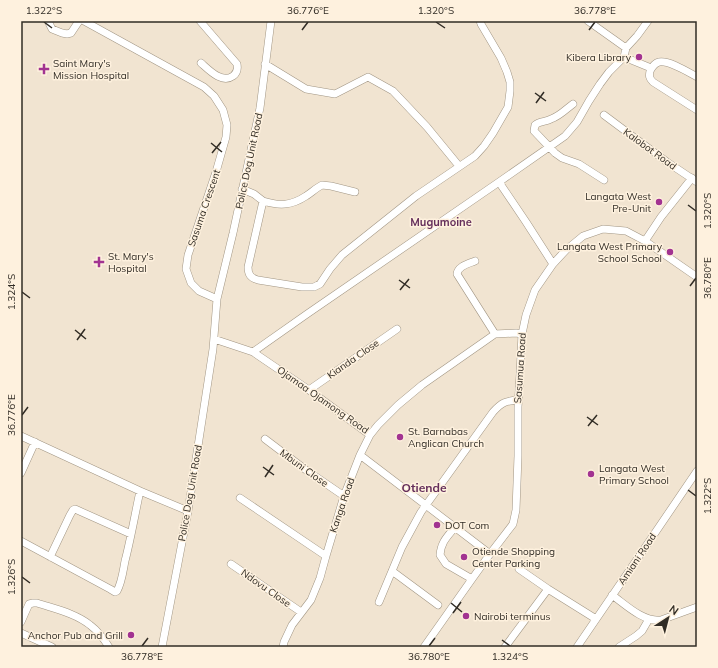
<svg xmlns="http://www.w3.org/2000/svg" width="718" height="668" font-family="Mulish,sans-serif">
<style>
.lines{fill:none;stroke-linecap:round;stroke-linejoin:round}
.minor-casing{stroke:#a19583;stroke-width:8}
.minor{stroke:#fff;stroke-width:7}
.ticks{fill:none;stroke:#312c25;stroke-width:1.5}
.poi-dot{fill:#a23391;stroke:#fef1de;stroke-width:1.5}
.labels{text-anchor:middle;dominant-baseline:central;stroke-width:3;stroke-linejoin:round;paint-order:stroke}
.poi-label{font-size:10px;fill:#312c25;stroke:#fef1de;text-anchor:start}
.street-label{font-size:10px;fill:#312c25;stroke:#fef1de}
.neighbourhood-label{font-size:11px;font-weight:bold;fill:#642e5b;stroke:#fef1de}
.quarter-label{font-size:12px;font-weight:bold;fill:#642e5b;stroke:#fef1de}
.neatline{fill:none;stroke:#312c25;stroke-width:1.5}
.ticks-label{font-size:10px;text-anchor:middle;fill:#312c25}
</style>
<rect width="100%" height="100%" fill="#f1e4d1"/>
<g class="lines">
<defs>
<path id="minor" d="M49,21V23L52,29L62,33L67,34L71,33L79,21
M84,21L204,87L214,96L223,110L227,125L226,137L216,172L188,255L186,269L191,283L199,291L217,299L213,349L188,511L162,647
M200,21L237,64C238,69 237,73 233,76C222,84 209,70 201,63
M588,21L626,48
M624,57L651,68
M265,64L306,89L335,94L368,77L393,91L427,127L459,166
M697,77C688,72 669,60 659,62C655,63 652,67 650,71C649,76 649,78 653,82L697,110
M573,104C566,109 560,116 551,119C546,122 540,121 535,125L534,131L536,133L555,153L562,158L579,164L604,180
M604,115L667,162L697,182
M499,182L526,222L553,264
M242,189L254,194L263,201L248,267C248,275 251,278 258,280L302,287H314L320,284L330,269L342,255L416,196L475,156L484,146L493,133L508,107L510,91V82L507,72L501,58L481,24L480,21
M263,201C279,206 291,206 306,196C311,193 316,188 322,185L331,186L355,192
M645,241L661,217L692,178
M475,261C468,264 458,266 457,274L495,334
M217,299L233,233L260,108L271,21
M214,339L253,352L309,390L370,435
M253,352L307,314L499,182L565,136L577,122L589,101L600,84L609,72L624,57L626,48L637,36L648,21
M309,390L397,329
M21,436L140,491L188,511
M265,439L306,470L344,496
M21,473L35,442
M240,498L326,556
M455,527C447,537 441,542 440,555L446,564L472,579
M21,541L110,589L115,592L117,591C122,582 123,571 125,561C131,538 135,514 140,491
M490,554L513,524L516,510L518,456V407L520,374L522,334L526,315L535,290L553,264L566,250L583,236L603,229L626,231L645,241L697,277
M50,557L70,515L73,510L75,509L131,534
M231,564L301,612
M519,569L548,589L596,619
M392,571L438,605
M612,595C626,605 643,622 661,620L697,607
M379,602L402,547L421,512L493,412C502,402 506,401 518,400
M21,622L29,604L33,603H37C55,609 75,613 90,625C98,631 104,639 109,647
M21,633L52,647
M283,647L284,642L292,625L311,600L320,578L326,556L344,496L360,455
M424,647L472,579L490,554L360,455L370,435L378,425L398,405L422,385L495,334L516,333L522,334
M505,647L548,589
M577,647L640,555L697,471
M619,647L636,636L642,631L649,619"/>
</defs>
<!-- minor casing -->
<use href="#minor" class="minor-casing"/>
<!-- minor -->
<use href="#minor" class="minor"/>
</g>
<!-- ticks -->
<path class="ticks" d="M44,22L52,28M436,22L445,28M302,30L308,22M589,30L595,22M535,93L546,101M536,103L544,92M211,143L222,152M212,153L221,142M688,205L696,211M399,280L410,288M690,286L696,278M400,290L409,279M22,292L30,298M75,330L86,339M77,340L85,329M22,415L28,407M587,417L598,425M588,426L597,415M263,467L274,475M265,477L273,465M688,490L696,496M22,577L30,583M451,603L462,612M453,613L461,602M502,640L510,646M142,646L148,638M429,646L435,638"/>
<!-- markers -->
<g class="poi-dot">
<circle cx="639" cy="57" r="4"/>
<path d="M42 63h4v4h4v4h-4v4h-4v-4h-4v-4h4z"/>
<circle cx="659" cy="202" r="4"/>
<circle cx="670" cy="252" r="4"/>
<path d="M97 256h4v4h4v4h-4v4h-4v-4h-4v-4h4z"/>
<circle cx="400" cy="437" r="4"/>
<circle cx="591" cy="474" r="4"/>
<circle cx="437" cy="525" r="4"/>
<circle cx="464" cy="557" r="4"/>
<circle cx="466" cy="616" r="4"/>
<circle cx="131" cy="635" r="4"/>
</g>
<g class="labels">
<!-- poi labels -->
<g class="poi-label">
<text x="631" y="57" text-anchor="end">Kibera Library</text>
<text x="53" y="63">Saint Mary's<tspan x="53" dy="12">Mission Hospital</tspan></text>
<text x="651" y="196" text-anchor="end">Langata West<tspan x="651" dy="12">Pre-Unit</tspan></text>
<text x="662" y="246" text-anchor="end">Langata West Primary<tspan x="662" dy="12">School School</tspan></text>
<text x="108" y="256">St. Mary's<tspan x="108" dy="12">Hospital</tspan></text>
<text x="408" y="431">St. Barnabas<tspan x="408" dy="12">Anglican Church</tspan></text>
<text x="599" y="468">Langata West<tspan x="599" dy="12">Primary School</tspan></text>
<text x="445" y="525">DOT Com</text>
<text x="472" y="551">Otiende Shopping<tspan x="472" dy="12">Center Parking</tspan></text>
<text x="474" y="616">Nairobi terminus</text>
<text x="123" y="635" text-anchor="end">Anchor Pub and Grill</text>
</g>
<!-- street labels -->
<g class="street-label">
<text transform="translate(650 149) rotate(36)">Kalobot Road</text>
<text transform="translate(249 161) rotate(-78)">Police Dog Unit Road</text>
<text transform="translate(204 208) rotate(-71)">Sasuma Crescent</text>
<text transform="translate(353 359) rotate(-35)">Kianda Close</text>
<text transform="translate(520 368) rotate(-86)">Sasumua Road</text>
<text transform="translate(323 400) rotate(35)">Ojamaa Ojamong Road</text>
<text transform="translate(304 468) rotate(36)">Mbuni Close</text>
<text transform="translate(190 493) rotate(-80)">Police Dog Unit Road</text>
<text transform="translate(342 505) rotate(-71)">Kanga Road</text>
<text transform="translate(637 559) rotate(-56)">Amiani Road</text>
<text transform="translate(266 588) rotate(35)">Ndovu Close</text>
</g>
<!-- neighbourhood labels -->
<g class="neighbourhood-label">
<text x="441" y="222">Mugumoine</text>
</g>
<!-- quarter labels -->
<g class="quarter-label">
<text x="424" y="487">Otiende</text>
</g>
</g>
<!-- border -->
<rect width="718" height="668" fill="none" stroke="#fef1de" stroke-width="44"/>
<!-- north arrow -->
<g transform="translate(668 618) rotate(36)" stroke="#fef1de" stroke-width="3" paint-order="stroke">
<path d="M0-3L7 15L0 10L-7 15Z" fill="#312c25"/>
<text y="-6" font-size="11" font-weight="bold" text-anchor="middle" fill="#312c25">N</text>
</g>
<rect x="22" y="22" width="674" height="624" class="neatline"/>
<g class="ticks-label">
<text x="44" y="14">1.322°S</text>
<text x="308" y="14">36.776°E</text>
<text x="436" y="14">1.320°S</text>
<text x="595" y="14">36.778°E</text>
<text transform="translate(707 211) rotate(-90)" y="4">1.320°S</text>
<text transform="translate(707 278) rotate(-90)" y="4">36.780°E</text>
<text transform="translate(11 292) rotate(-90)" y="4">1.324°S</text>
<text transform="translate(11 415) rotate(-90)" y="4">36.776°E</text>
<text transform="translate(707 496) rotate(-90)" y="4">1.322°S</text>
<text transform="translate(11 577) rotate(-90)" y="4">1.326°S</text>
<text x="142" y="660">36.778°E</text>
<text x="429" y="660">36.780°E</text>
<text x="510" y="660">1.324°S</text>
</g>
</svg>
